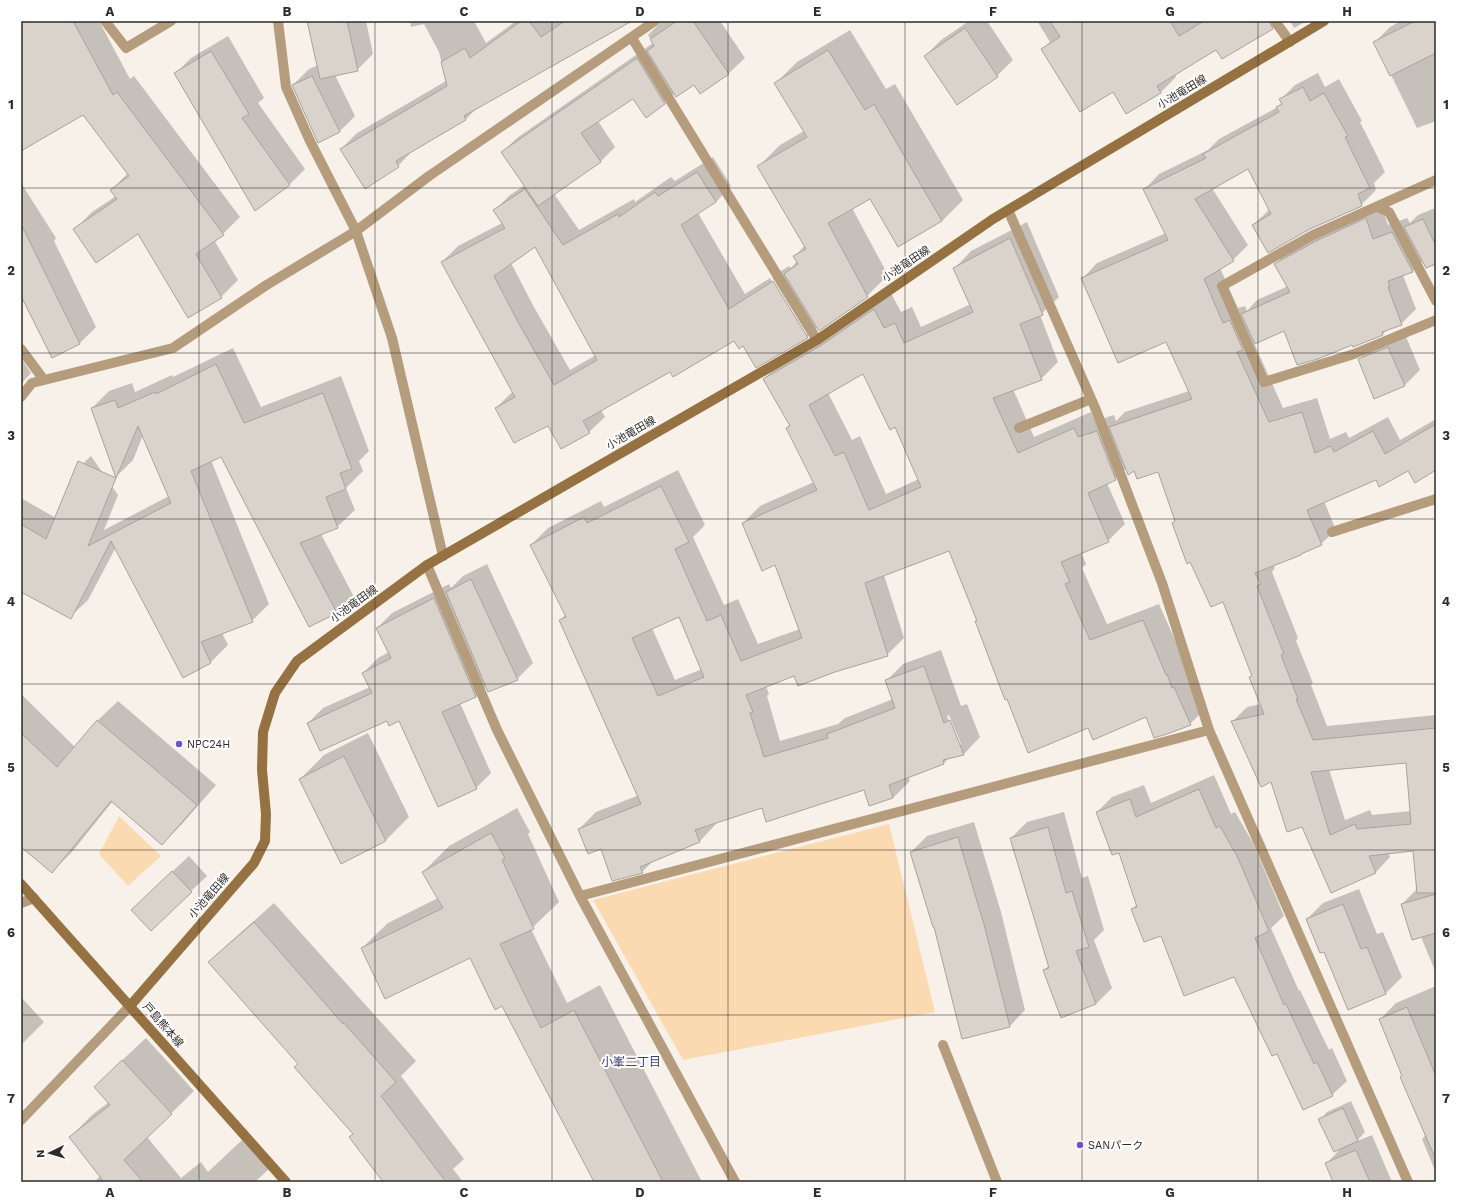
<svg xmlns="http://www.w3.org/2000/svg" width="1457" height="1203" font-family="'Work Sans','Noto Sans JP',sans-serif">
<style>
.green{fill:#fbdab1}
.shadow{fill:#0003;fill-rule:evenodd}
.building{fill:#d9d3cb;stroke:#a9a39c;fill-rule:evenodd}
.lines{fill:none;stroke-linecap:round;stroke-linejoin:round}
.lane{stroke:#b59c7d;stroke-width:10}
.street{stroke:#b59c7d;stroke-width:10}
.secondary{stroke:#967243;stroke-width:10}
.grid{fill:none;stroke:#2e2b28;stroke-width:1;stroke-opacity:0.55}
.poi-dot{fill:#6456d0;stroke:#fff;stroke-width:1.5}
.labels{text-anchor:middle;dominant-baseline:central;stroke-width:4;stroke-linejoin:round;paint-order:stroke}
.street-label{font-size:11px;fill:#2e2b28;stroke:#fff}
.poi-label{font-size:11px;fill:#2e2b28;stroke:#fff;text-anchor:start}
.neighbourhood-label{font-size:12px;fill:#44407d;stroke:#fff}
.neatline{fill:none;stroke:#2e2b28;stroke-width:1.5}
.grid-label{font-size:13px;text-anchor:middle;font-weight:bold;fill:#2e2b28}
</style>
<rect width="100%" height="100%" fill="#f8f1e9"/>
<!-- green -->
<path class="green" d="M119,816L161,856L128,886L99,854Z
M889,824L935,1012L683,1060L593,900Z"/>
<!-- shadow -->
<path class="shadow" d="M21,21H99L130,79L134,76L240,217L223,234L214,240L238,280L221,297L139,233L75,229L92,212L116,196L111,190L128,173L83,114L21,149Z
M308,21H366L373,54L357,70L335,75L355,116L339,132L293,85L309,69L318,65Z
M410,21H474L486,43L516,21H630L478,107L466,119L414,149L398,166L341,149L357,133L446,81L439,52L424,24L411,27Z
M662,21H720L745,58L729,73L700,93L694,84L675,93L664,104L633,97L598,121L615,147L601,161L554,194L579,230L634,199L635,202L671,177L675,181L713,157L731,186L716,202L698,213L745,294L770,278L804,334H807L772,277L789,266L791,268L797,261L795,256L805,245L759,166L780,145L804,131L776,83L797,62L850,30L886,89L895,84L963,200L942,221L870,197L852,208L888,275L867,296L818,327L807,337L756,366L744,345L734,340L670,370L601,410L605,417L589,432L548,424L496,408L513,391L442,262L458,246L502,223L494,211L510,195L525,185L502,152L517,138L653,43L648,35ZM535,246L596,355L570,370L534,307L511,263Z
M969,21H987L1013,60L997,76L925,56L941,40Z
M1037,21H1279L1272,28L1217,49L1175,74L1176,77L1161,92L1126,112L1113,91L1042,49L1050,42Z
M1290,21H1307L1294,28Z
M1401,21H1436V121L1417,128L1375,42L1390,27Z
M228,36L264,98L258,103L305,169L290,184L175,74L191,58Z
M1318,73L1325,87L1339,79L1362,121L1360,122L1385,172L1374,183L1376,190L1361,205L1253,225L1270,209L1248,167L1212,188L1248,245L1233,260L1220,268L1238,308L1245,306L1247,311L1257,300L1288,286L1275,264L1290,250L1381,204L1388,225L1407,218L1410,223L1418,215L1435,208L1436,209V264L1423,261L1413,271L1403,275L1416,309L1401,324L1387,330L1383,334L1352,343L1284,330L1254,343L1283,408L1317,398L1330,439L1346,432L1349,438L1388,417L1400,440L1436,419V469L1409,470L1376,479L1324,501L1336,530L1321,544L1304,551L1301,554L1273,565L1275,568L1272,572L1298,638L1296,641L1313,683L1311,685L1327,726L1436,715V848L1388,853L1390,857L1376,872L1331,892L1302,825L1271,781L1232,722L1247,707L1261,704L1250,677L1253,675L1223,600L1173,523L1176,520L1158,471L1135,470L1126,468L1115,479L1107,483L1125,524L1108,541L1081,552L1086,564L1082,568L1107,624L1159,604L1183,658L1191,671L1207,707L1190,724L1146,716L1088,727L976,622L978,620L950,550L884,575L904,638L887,655L795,675L766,686L769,694L767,696L780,741L838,724L845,718L893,699L886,681L903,664L941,650L961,706L967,704L980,737L964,754L949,758L944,763L908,776L910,781L893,798L865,789L762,807L716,823V824L700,841L654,860L642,872L602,847L579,829L596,812L639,795L560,620L566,614L531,545L548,528L601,501L604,507L678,470L705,525L693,537L724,605L738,599L758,644L800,629L775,564L743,523L760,506L814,482L787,428L790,424L764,379L781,362L891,293L901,312L912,307L921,327L971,304L955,268L971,251L1027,222L1059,297L1040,315L1058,362L1041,379L1013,389L1034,437L1091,412L1095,421L1114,415L1116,421L1125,412L1189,391L1167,341L1083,278L1097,263L1166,233L1145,189L1159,174L1208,150L1219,139L1278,107L1282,102L1281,99L1295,85ZM863,372L896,426L919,479L886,494L860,436L852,440L828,393ZM679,616L702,669L675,680L652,628ZM949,715L961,744L959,746L947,716ZM1406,762L1411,811L1372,815L1370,810L1345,820L1329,769Z
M21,183L56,238L54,241L96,327L79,344L21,294Z
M1404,332L1420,370L1404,386L1359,360L1375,344Z
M233,348L261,407L341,376L369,451L359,461L363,471L346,488L355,510L337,527L321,534L353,595L336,612L221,455L211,460L269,604L252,621L222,633L228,645L211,662L184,676L116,547L88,600L70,617L21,591V498L56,518L74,472L91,456L118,495L104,530L169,496L143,435L133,460L117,476L92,408L109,391L132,383L135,392L172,375L173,377Z
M21,358L31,373L21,384Z
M487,564L533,663L517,679L486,686L476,697L460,703L491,773L476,788L439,805L399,720L308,723L323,708L370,687L363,673L378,658L389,652L377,628L392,613L449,584L451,588L463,576Z
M21,694L75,747L98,720L118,701L216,785L182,824L162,844L113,801L72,852L52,872L21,846Z
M368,733L409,817L386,840L341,863L300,779L324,755Z
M1214,775L1231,814L1235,812L1253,843L1284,916L1271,928L1299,991L1300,990L1329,1050L1332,1048L1347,1081L1332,1095L1277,1053L1235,975L1162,935L1132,909L1137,904L1119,852L1097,812L1112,797L1144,785L1151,803Z
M517,808L530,832L528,834L559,902L531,929L567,1003L600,985L702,1182H595L503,1005L470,956L362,948L388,923L438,898L423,872L449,846Z
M1064,812L1082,878L1088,876L1104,930L1094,940L1112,988L1096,1004L1044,970L1049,965L1011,838L1027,822Z
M974,822L1001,912L1025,1010L1010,1026L911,852L927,836Z
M189,856L207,876L191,891L148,894Z
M1436,883V973L1421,937L1402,904L1418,888Z
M1359,889L1377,934L1383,932L1402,977L1386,993L1349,1009L1324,950L1307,919L1323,903Z
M274,903L416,1061L401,1076L464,1159L453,1169L463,1182H379L382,1179L354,1134L299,1064L210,962L230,942Z
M1436,986V1173L1422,1139L1426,1135L1380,1019L1396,1003Z
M21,997L44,1022L21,1045Z
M146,1038L194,1091L147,1137L181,1178L201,1162L208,1172L242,1140L269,1169L256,1181L257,1182H94L100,1176L70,1137L93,1114L109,1102L118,1064Z
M1351,1101L1365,1132L1357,1141L1372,1135L1392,1182H1334L1327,1163L1342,1147L1320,1120L1327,1112Z"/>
<!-- building -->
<path class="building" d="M21,21H73L113,95L117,92L224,235L196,254L222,298L188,318L138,234L96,263L73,229L117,199L110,190L129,176L83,115L21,151Z
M307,21H347L358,71L320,79Z
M521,21H529L541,37L565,21H632L464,116L466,120L396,161L399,167L365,189L340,149L447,86L441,62L465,48L470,58Z
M677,21H693L729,74L700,94L694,85L676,97L647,51L654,46L650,39Z
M1050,21H1170L1179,36L1204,21H1269L1273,29L1222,59L1216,50L1157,86L1161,93L1126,114L1113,92L1080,112L1041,49L1060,37Z
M1415,21H1436V53L1390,76L1373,42Z
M965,28L998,77L957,105L924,56Z
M828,50L865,110L874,104L942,221L898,247L870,199L828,223L868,297L819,331L784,274L798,264L793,256L806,249L757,166L807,137L774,83Z
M211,51L249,114L242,118L290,185L255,211L174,73Z
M637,58L665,104L646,118L633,99L581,133L601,162L538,206L501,152Z
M312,76L340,132L318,143L292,85Z
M1303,87L1310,101L1324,93L1348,136L1345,137L1370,188L1358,194L1362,206L1310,229L1268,253L1252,225L1271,214L1248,169L1195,199L1234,261L1204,279L1223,323L1230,320L1243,350L1237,352L1269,422L1302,412L1315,453L1331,446L1334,452L1373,431L1385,454L1436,424V470L1415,483L1408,471L1379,487L1376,480L1307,510L1322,545L1301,554V555L1255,573L1261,584L1257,586L1284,654L1281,655L1298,699H1296L1313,740L1436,728V893H1417L1413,851L1369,856L1376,873L1331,893L1302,827L1287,832L1271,782L1261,787L1231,721L1264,714L1249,677L1252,676L1223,602L1211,607L1190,562L1187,564L1172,523L1175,521L1158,472L1137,479L1134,471L1128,475L1109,427L1192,399L1166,342L1118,363L1081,278L1168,240L1143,189L1206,158L1203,154L1279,112L1276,107L1282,104L1279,99ZM1406,763L1411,824L1357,829L1355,824L1330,835L1311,772Z
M697,172L716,202L681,225L729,309L773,281L808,338L756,368L743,346L739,349L734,341L673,377L670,372L583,421L590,433L561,449L548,426L514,443L495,408L515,397L441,262L505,228L493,210L525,189L563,245L618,214L619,217L655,192L658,196ZM535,247L597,360L554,385L518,322L494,276Z
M1366,218L1373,239L1392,232L1413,272L1388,281L1390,287H1388L1402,325L1382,332L1383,335L1353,347L1352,345L1318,359L1297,365L1284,331L1255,344L1241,314L1290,292L1274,264L1316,241Z
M1423,219L1436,246V264L1426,268L1404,227Z
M21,224L80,344L52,358L21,296Z
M1010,238L1043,315L1020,324L1042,380L993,398L1018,453L1074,428L1078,437L1097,431L1116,480L1088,493L1109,542L1061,562L1070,582L1065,584L1090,640L1143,620L1166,675L1167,674L1172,688L1174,687L1191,725L1170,733L1154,738L1146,717L1093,740L1088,728L1028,753L1007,699L1005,700L975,621H977L949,551L865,583L888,656L835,672L798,686L794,676L746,695L753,712L750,713L764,757L828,738L827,734L895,708L885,680L924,666L944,723L950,720L964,755L943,760L944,764L889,785L893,798L869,806L864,790L766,822L762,808L695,830L700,842L640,867L643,873L612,881L601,849L588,854L578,829L641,804L559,620L566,617L530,545L584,517L587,523L661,486L689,542L675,549L707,621L721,615L741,661L802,638L775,565L762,571L742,523L817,490L786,428L790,426L763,379L820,346L874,309L884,328L895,323L904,343L973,312L953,268ZM863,374L890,430L895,427L921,487L869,510L844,452L835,456L809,405ZM679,617L704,677L658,696L632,638Z
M1388,347L1405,386L1374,399L1358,359Z
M216,364L244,423L323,393L352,469L340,473L346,489L326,497L338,528L300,543L337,613L309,627L221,457L191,471L253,622L201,642L211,663L183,678L111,541L71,619L21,592V524L46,539L78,461L116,478L91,408L115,400L118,408L155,392L156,394ZM138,426L171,503L88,546L116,478Z
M471,579L518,680L488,692L446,592Z
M434,598L476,697L442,712L477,789L438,807L399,721L389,726L387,721L320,751L307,723L372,693L362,673L391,658L376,628Z
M97,720L197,805L162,845L111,801L52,873L21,847V733L57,767Z
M344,756L386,841L341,864L299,779Z
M1199,789L1216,828L1220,826L1238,858L1269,931L1255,938L1284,1005L1286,1004L1314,1064L1317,1062L1333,1096L1303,1110L1277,1054L1272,1056L1234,977L1184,996L1161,936L1144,942L1131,909L1137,907L1119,853L1112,855L1096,812L1130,799L1136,817Z
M1048,827L1066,893L1072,891L1089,947L1076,951L1096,1004L1061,1018L1043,970L1049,968L1010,838Z
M491,833L505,858L502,860L534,929L500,944L541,1028L574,1010L663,1182H594L502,1006L495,1010L470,958L385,999L361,948L443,908L422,872Z
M958,837L985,928L1010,1027L962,1039L934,927H933L910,852Z
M172,871L192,892L151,931L131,910Z
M1436,894V933L1412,940L1401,904Z
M1343,904L1361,949L1367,947L1386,994L1348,1010L1324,952L1320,953L1306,919Z
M254,922L343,1024L344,1023L396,1082L381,1096L446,1182H383L349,1137L353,1134L294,1067L298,1064L208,962Z
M1407,1007L1436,1076V1160L1400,1077L1402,1076L1379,1019Z
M122,1060L172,1114L124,1160L143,1182H104L69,1137L110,1105L94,1087Z
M1343,1108L1358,1141L1334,1152L1318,1119Z
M1356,1150L1370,1182H1333L1325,1163Z"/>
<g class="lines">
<!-- lane -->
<path class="lane" d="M1275,21L1290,42
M632,38L817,340
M1332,532L1436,499"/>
<!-- street -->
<path class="street" d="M105,21L126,48L171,21
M278,21L286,87L310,141L356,231L392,338L443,556
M1436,180L1313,235L1222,286L1264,382L1354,354L1436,320
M1377,207L1389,212L1436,301
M1008,210L1096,410L1162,583L1209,730
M21,349L44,380
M21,397L32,383L173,348L265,286L356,231L429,176L655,21
M1019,428L1091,399
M427,565L497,730L580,896L735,1182
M580,896L1209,730L1408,1182
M21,903L34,898
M943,1045L997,1182
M21,1120L130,1006"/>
<!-- secondary -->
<path class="secondary" d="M21,884L286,1182
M130,1006L254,863L265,841L266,814L262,770L263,732L275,693L297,661L427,565L817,340L993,219L1324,21"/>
</g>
<!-- grid -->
<path class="grid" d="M199,21V1182M375,21V1182M552,21V1182M728,21V1182M905,21V1182M1082,21V1182M1258,21V1182M21,188H1436M21,353H1436M21,519H1436M21,684H1436M21,850H1436M21,1015H1436"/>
<!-- markers -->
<g class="poi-dot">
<circle cx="179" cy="744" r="4"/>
<circle cx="1080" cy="1145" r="4"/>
</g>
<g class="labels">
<!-- street labels -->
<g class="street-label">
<text transform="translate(1182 92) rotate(-31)">小池竜田線</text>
<text transform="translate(906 264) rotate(-34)">小池竜田線</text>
<text transform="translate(631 433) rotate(-30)">小池竜田線</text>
<text transform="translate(354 604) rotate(-36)">小池竜田線</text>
<text transform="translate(209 896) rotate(-49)">小池竜田線</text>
<text transform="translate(163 1025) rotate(49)">戸島熊本線</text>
</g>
<!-- poi labels -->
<g class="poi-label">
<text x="187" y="744">NPC24H</text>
<text x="1088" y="1145">SANパーク</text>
</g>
<!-- neighbourhood labels -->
<g class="neighbourhood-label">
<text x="631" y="1062">小峯二丁目</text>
</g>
</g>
<!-- border -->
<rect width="1457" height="1203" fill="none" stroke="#ffffff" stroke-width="44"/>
<!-- north arrow -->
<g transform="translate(50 1153) rotate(265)" stroke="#ffffff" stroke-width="3" paint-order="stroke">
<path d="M0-3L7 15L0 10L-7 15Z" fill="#2e2b28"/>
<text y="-6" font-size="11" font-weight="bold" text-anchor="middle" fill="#2e2b28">N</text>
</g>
<rect x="22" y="22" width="1413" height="1159" class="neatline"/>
<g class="grid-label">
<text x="110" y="16">A</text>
<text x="287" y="16">B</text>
<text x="464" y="16">C</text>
<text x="640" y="16">D</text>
<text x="817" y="16">E</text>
<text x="993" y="16">F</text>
<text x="1170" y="16">G</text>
<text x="1347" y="16">H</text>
<text x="11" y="109">1</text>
<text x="1446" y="109">1</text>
<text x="11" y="275">2</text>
<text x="1446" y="275">2</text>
<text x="11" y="440">3</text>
<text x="1446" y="440">3</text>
<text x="11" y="606">4</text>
<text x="1446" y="606">4</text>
<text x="11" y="772">5</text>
<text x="1446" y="772">5</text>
<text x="11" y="937">6</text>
<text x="1446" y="937">6</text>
<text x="11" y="1103">7</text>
<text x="1446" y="1103">7</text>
<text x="110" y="1197">A</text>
<text x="287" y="1197">B</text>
<text x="464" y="1197">C</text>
<text x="640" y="1197">D</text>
<text x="817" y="1197">E</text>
<text x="993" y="1197">F</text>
<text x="1170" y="1197">G</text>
<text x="1347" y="1197">H</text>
</g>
</svg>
